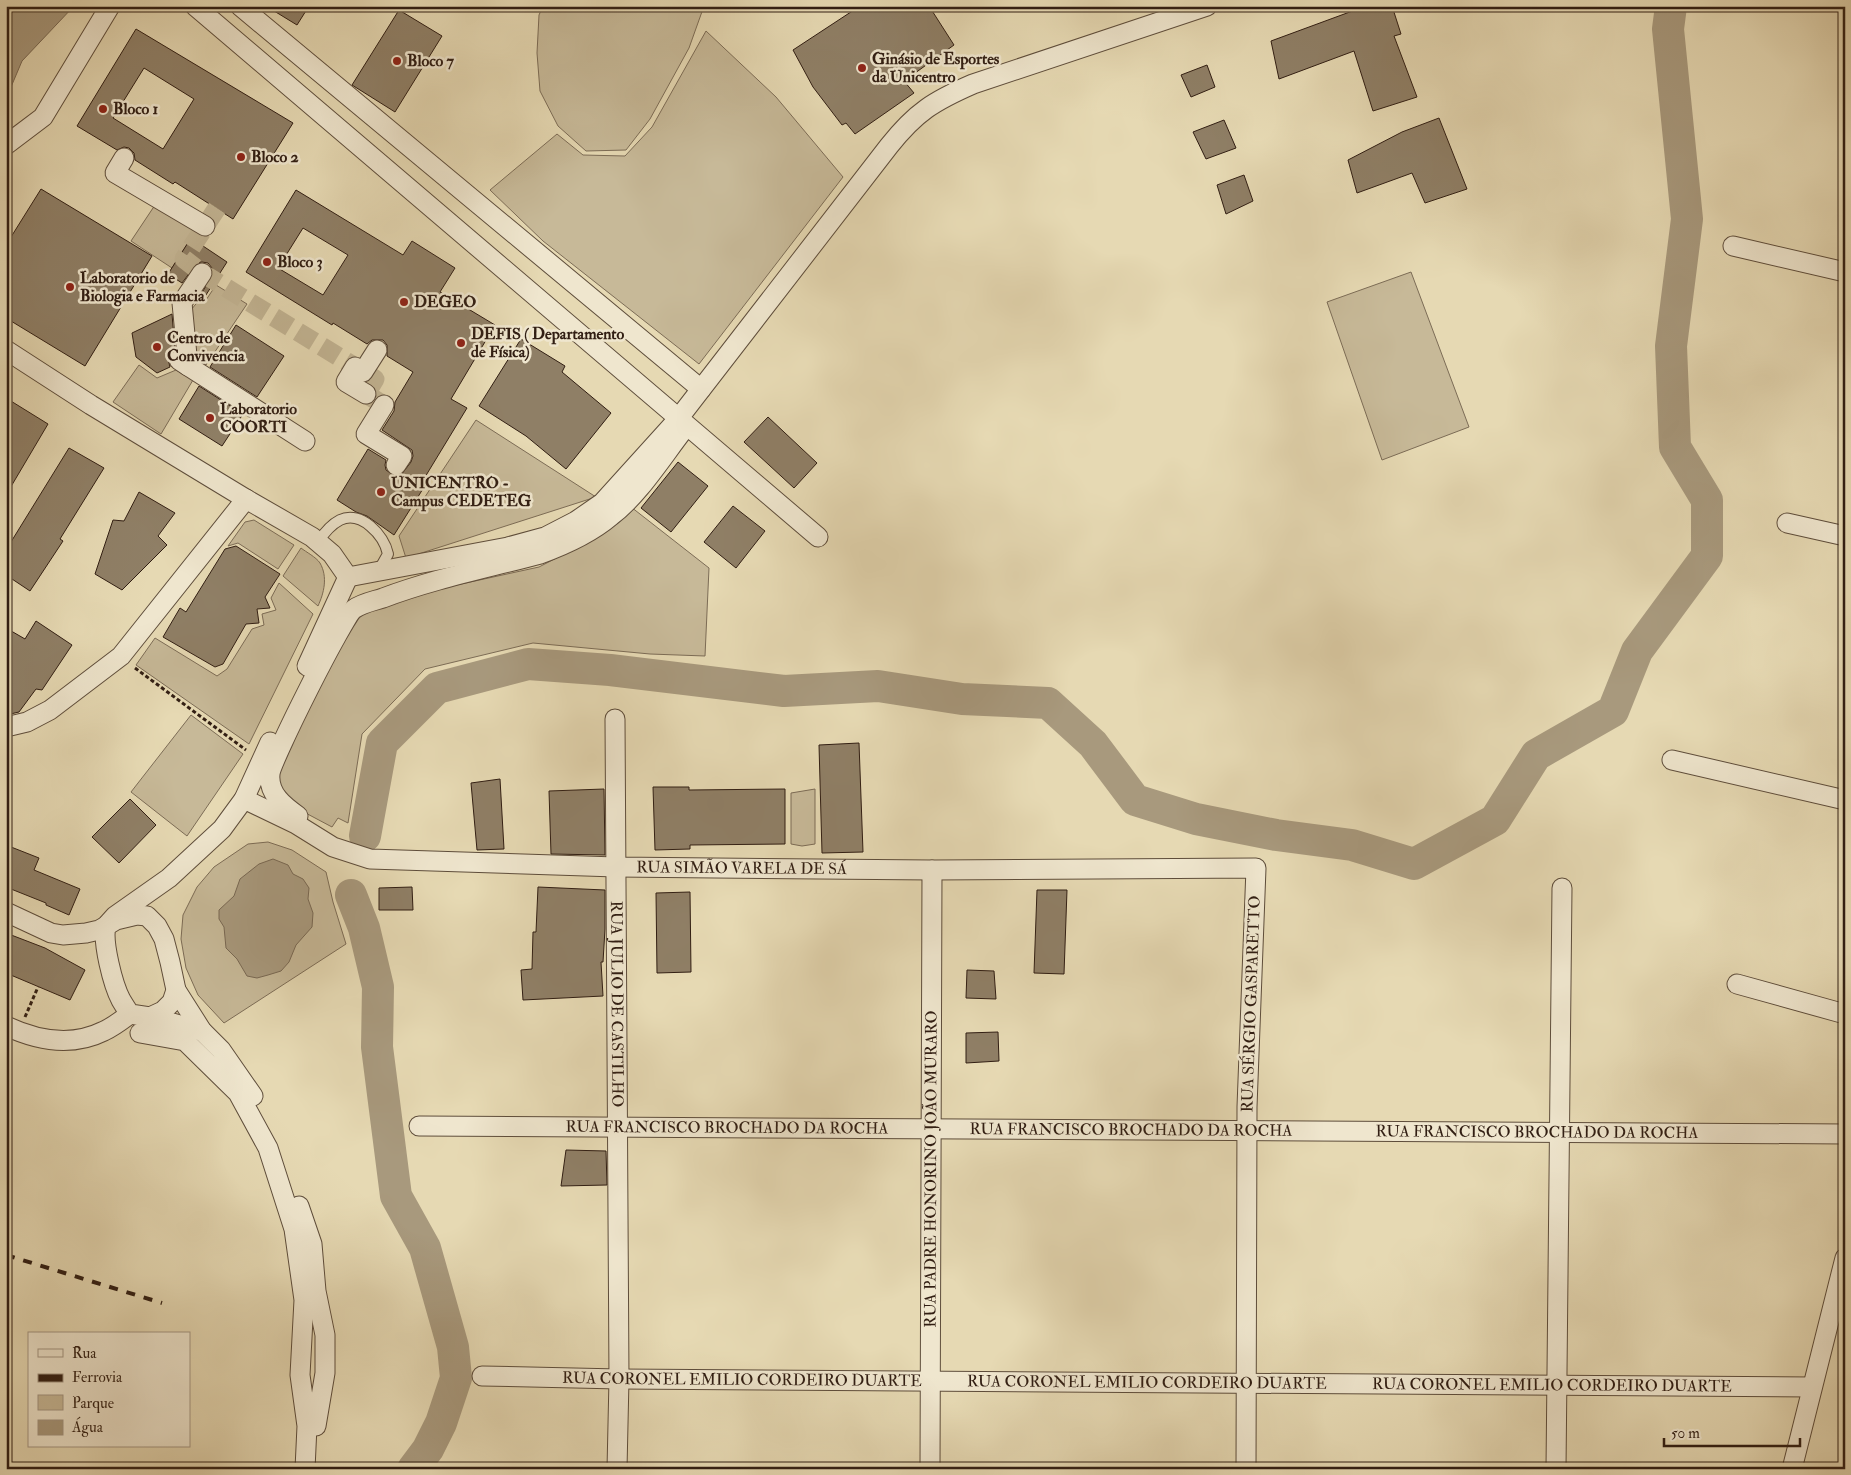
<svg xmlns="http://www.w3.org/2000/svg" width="1851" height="1475" font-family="'IM FELL Double Pica',serif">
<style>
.green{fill:#c7b998;stroke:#7c6c56}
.water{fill:#a8997d;stroke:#786853}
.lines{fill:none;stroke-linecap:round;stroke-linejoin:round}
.river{stroke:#a8997d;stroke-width:32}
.building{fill:#8f7f66;stroke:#311e13;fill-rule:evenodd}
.street-tunnel{stroke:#c2b493;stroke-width:19;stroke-dasharray:19 9;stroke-linecap:butt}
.lane-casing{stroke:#5e4d3b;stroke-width:12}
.street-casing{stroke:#5e4d3b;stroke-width:21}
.path{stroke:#311e13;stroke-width:3;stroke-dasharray:4 2.5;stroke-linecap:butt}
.lane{stroke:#efe6ce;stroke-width:10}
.street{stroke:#efe6ce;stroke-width:19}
.rail{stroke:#311e13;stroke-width:4;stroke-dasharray:9 9;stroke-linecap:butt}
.poi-dot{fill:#8f2418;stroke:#efe6ce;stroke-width:2}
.labels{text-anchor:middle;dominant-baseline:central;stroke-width:5;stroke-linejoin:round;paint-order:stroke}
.poi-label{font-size:16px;font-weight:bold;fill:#311e13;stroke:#efe6ce;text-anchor:start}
.street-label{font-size:16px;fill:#311e13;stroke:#efe6ce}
</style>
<rect width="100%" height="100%" fill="#e6d9b3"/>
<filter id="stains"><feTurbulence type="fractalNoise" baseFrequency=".004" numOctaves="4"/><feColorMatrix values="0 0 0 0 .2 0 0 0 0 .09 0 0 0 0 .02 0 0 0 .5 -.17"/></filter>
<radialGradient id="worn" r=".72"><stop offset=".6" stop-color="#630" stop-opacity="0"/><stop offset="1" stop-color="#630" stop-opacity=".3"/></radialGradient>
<!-- green -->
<path class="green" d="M543,6H704L689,48L650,119L626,150L586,151L558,126L540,91L537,53L539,15Z
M706,31L776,97L843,177L699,364L543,241L490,190L557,134L583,155L625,156L652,127Z
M157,202L197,229L172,268L131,241Z
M1411,272L1469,427L1382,460L1327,302Z
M216,285L247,304L206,365L191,353L186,316L200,299L206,300Z
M139,365L157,378L176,370L193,380L161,434L113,402Z
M476,420L596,497L406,558L399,536Z
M631,507L709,568L705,656L650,654L533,643L425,669L362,734L348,823L338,818L332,827L300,810L279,794L276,773L284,755L359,612L397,598L539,567L599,536Z
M254,520L294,545L278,569L238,543L228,546L245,522Z
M301,548C306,552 316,557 320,563C328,577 324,593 318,606L283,576Z
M279,583L313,614L249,744L136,665L155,638L217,676L227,669L252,629L264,625L262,614L276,610L271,598Z
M191,715L243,754L187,836L131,792Z
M815,789V844L802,846L791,844V793Z
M268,842L292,850L326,872L333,902L346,944L224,1023L198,995L186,968L181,939L183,915L197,887L214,867L248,844Z"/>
<!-- water -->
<path class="water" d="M6,6H74L22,61L11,87L6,94Z
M273,859L288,865L293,874L303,879L309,888L308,899L313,913L312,927L296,945L289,962L281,971L268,975L257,978L247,976L237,959L226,948L224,927L219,919V910L234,896L240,879L259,864Z"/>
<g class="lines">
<!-- river -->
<path class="river" d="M365,836L382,743L437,688L528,664L610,670L784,691L878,686L962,699L1048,703L1093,744L1135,800L1196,819L1276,835L1352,845L1414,864L1495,820L1536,755L1613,711L1637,651L1707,556V500L1675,447L1671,346L1687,219L1668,29L1671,6
M351,895L364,928L378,987L377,1047L396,1196L425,1248L453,1347L456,1378L441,1423L428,1449L413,1469"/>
</g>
<!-- building -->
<path class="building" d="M266,6H309L297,25Z
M860,6H929L954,45L904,81L914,93L855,134L846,123L842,125L813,87L793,50Z
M1366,6H1392L1401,34L1394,36L1417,97L1373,111L1354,51L1279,79L1271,41Z
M399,10L442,36L395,112L352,85Z
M136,29L293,123L233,219L175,182L173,184L135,160L134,153L129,148L124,147L117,150L77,126ZM144,68L194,99L163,149L113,118Z
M1207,65L1215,87L1191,97L1181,75Z
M1439,118L1467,189L1425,203L1412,173L1357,193L1348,160L1402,132Z
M1224,120L1236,148L1206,159L1193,132Z
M1244,175L1253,201L1226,214L1217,185Z
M41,189L152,256L85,366L6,318V245Z
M296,190L403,255L412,241L455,268L440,292L495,325L451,399L467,408L422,482L426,484L394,535L367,516L356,512L337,500L368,449L386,460L385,465L386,470L395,476L401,475L411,462L413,456L412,450L382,430L394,411L395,402L413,372L387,356V345L383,340H372L367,344L333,323L332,325L246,272ZM303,228L348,255L323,295L278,268Z
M191,238L227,262L204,298L200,296L213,274L212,268L208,263L202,262L197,263L182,283L168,274Z
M172,314L175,350L170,353L168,359L170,367L157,373L136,357L132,333Z
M236,325L284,356L257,397L210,367Z
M521,339L565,366L562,372L611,413L566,469L526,436L479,406Z
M199,386L243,414L222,446L179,419Z
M6,398L48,424L6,495Z
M768,417L817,463L794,488L744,442Z
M69,448L104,468L60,539L63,541L30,591L6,575V550Z
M678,462L708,486L671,532L641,508Z
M139,492L175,513L158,536L167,545L122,590L95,574L113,520L124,521Z
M733,506L765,531L736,568L704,542Z
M236,546L280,574L265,597L270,608L257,609L259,623L246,624L223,664L215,667L163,637L180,608L186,612L225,549Z
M36,621L72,645L42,690L36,689L19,712L6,715V628L25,639Z
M859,743L863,852L822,853L819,745Z
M500,779L504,849L477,850L471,783Z
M653,787H689V790L785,789V844L690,845V849L655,850Z
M604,789L605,855L551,854L549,791Z
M130,799L156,825L119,863L92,837Z
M6,845L39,858L34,870L80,889L69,915L46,905V903L6,887Z
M412,887L413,910H379V888Z
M538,887L605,890V929L603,962H601L603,996L523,1000L521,970L532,969L533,932H536Z
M1037,890H1067L1064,974L1034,973Z
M690,892L691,972L657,973L656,893Z
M6,933L45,948L85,970L70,1000L6,973Z
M967,970L994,971L996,999L966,998Z
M998,1032L999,1061L966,1063V1033Z
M566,1150L606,1151L607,1185L561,1186Z"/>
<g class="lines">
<!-- street-tunnel -->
<path class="street-tunnel" d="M217,208L184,259L202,273L375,379L366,394L390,409"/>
<defs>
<path id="lane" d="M318,542C324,533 330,525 340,520C361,510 384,535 388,554L379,570"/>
<g id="street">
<path d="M195,6L818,537"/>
<path d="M240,6L701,389"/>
<path d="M6,145L43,117L110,6"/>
<path d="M124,158L115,173L205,226"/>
<path d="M1733,246L1845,272"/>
<path d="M6,350L91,405L246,499L312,537L332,554L348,577"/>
<path d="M179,360L188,366L182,303L202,273"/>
<path d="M188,366L305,441"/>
<path d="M355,367L346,382L366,394"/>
<path d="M363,372L377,350"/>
<path d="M384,405L366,434L402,456L396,465"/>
<path d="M1787,523L1845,536"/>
<path d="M348,577L508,547L545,537L576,521L602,503L678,419L889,146C916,112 934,101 973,84L1207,6"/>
<path d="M307,666L348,577"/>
<path id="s1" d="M615,719L619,1379L617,1469"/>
<path d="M6,727L27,722L50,710L121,656L246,499"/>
<path d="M1672,760L1845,800"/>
<path id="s2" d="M244,799L296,824L333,847L370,859L616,867L932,870L1256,868L1247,1107L1246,1469"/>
<path d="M298,816C284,806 268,794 270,774C271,761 344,615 354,609C362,603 374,601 383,598C433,579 488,568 540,554C565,545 591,533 611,516C639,495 663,456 685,428"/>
<path d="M6,912L51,933L63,935L86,933L99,930L106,926L115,916L169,878L222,829L244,799L270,742"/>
<path d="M137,915L147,916L157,926L164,939L170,962L176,990L172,1002L163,1011L150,1017L130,1014C127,1010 124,1005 121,1000C113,985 102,942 106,926L116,920Z"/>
<path d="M1737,984L1845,1014"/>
<path d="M176,990L202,1031L221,1050L253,1096"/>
<path d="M150,1017L202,1031"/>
<path d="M6,1026C38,1041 72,1047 104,1031C113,1027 122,1020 130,1014"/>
<path d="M140,1033L185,1041L238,1093L268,1148L294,1229L304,1300L300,1375L307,1426L305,1469"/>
<path id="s3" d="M419,1126L1845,1134"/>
<path d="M299,1206L312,1244L316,1291L325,1335V1373L316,1426"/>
<path id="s4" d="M482,1376L619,1379L1812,1387"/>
<path id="s5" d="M930,1469L932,870"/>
<path d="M1556,1469L1562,888"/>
<path d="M1792,1469L1845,1258"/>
</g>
</defs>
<!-- lane casing -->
<use href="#lane" class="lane-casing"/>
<!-- street casing -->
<use href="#street" class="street-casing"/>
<!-- path -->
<path class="path" d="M135,668L246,750
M25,1017L38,987"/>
<!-- lane -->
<use href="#lane" class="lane"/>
<!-- street -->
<use href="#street" class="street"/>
<!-- rail -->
<path class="rail" d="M6,1255L162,1303"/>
</g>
<!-- markers -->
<g class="poi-dot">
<circle cx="397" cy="61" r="5"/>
<circle cx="862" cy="68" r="5"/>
<circle cx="103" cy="109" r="5"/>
<circle cx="241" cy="157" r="5"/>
<circle cx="267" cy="262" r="5"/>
<circle cx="70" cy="287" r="5"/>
<circle cx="404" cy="302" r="5"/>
<circle cx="461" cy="343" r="5"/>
<circle cx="157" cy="347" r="5"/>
<circle cx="210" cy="418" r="5"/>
<circle cx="381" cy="492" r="5"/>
</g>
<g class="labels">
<!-- poi labels -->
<g class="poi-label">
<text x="872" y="59">Ginásio de Esportes<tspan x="872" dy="18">da Unicentro</tspan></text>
<text x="407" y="61">Bloco 7</text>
<text x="113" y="109">Bloco 1</text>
<text x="251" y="157">Bloco 2</text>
<text x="277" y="262">Bloco 3</text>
<text x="80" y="278">Laboratorio de<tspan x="80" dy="18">Biologia e Farmacia</tspan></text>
<text x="414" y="302">DEGEO</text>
<text x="471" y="334">DEFIS ( Departamento<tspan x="471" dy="18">de Física)</tspan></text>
<text x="167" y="338">Centro de<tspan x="167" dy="18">Convivencia</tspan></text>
<text x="220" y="409">Laboratorio<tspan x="220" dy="18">COORTI</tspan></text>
<text x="391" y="483">UNICENTRO -<tspan x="391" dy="18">Campus CEDETEG</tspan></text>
</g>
<!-- street labels -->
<g class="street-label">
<text stroke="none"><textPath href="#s2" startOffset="512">RUA SIMÃO VARELA DE SÁ</textPath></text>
<text stroke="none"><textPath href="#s1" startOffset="285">RUA JULIO DE CASTILHO</textPath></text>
<text transform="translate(1251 1004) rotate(-88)">RUA SÉRGIO GASPARETTO</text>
<text stroke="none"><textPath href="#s3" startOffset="308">RUA FRANCISCO BROCHADO DA ROCHA</textPath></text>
<text stroke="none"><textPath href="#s3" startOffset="712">RUA FRANCISCO BROCHADO DA ROCHA</textPath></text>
<text stroke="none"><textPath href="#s3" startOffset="1118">RUA FRANCISCO BROCHADO DA ROCHA</textPath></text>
<text stroke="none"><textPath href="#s5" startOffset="300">RUA PADRE HONORINO JOÃO MURARO</textPath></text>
<text stroke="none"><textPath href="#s4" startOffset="260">RUA CORONEL EMILIO CORDEIRO DUARTE</textPath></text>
<text stroke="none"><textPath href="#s4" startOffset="665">RUA CORONEL EMILIO CORDEIRO DUARTE</textPath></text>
<text stroke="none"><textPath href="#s4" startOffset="1070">RUA CORONEL EMILIO CORDEIRO DUARTE</textPath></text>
</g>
</g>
<!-- margin -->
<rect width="1851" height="1475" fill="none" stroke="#e6d9b3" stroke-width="25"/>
<rect x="8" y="8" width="1836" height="1460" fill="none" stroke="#311e13" stroke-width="2.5"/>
<rect x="12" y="12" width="1826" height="1450" fill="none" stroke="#311e13"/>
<!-- legend -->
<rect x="28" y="1332" width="162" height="115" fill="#efe6ce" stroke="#a39683"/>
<rect x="38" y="1349" width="25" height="8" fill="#efe6ce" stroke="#a39683"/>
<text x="72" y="1358" font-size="15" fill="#311e13">Rua</text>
<rect x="38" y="1374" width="25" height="8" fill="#311e13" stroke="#a39683"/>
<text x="72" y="1382" font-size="15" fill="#311e13">Ferrovia</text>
<rect x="38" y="1395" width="25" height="15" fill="#c7b998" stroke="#a39683"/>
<text x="72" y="1408" font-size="15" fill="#311e13">Parque</text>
<rect x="38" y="1420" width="25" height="15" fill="#a8997d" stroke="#a39683"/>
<text x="72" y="1432" font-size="15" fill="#311e13">Água</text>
<!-- scale -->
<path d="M1664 1438v8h136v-8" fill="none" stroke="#311e13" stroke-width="2.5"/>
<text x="1671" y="1438" font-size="15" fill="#311e13" stroke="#efe6ce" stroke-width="4" paint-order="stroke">50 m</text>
<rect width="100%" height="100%" filter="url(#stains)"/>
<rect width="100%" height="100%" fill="url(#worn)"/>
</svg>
